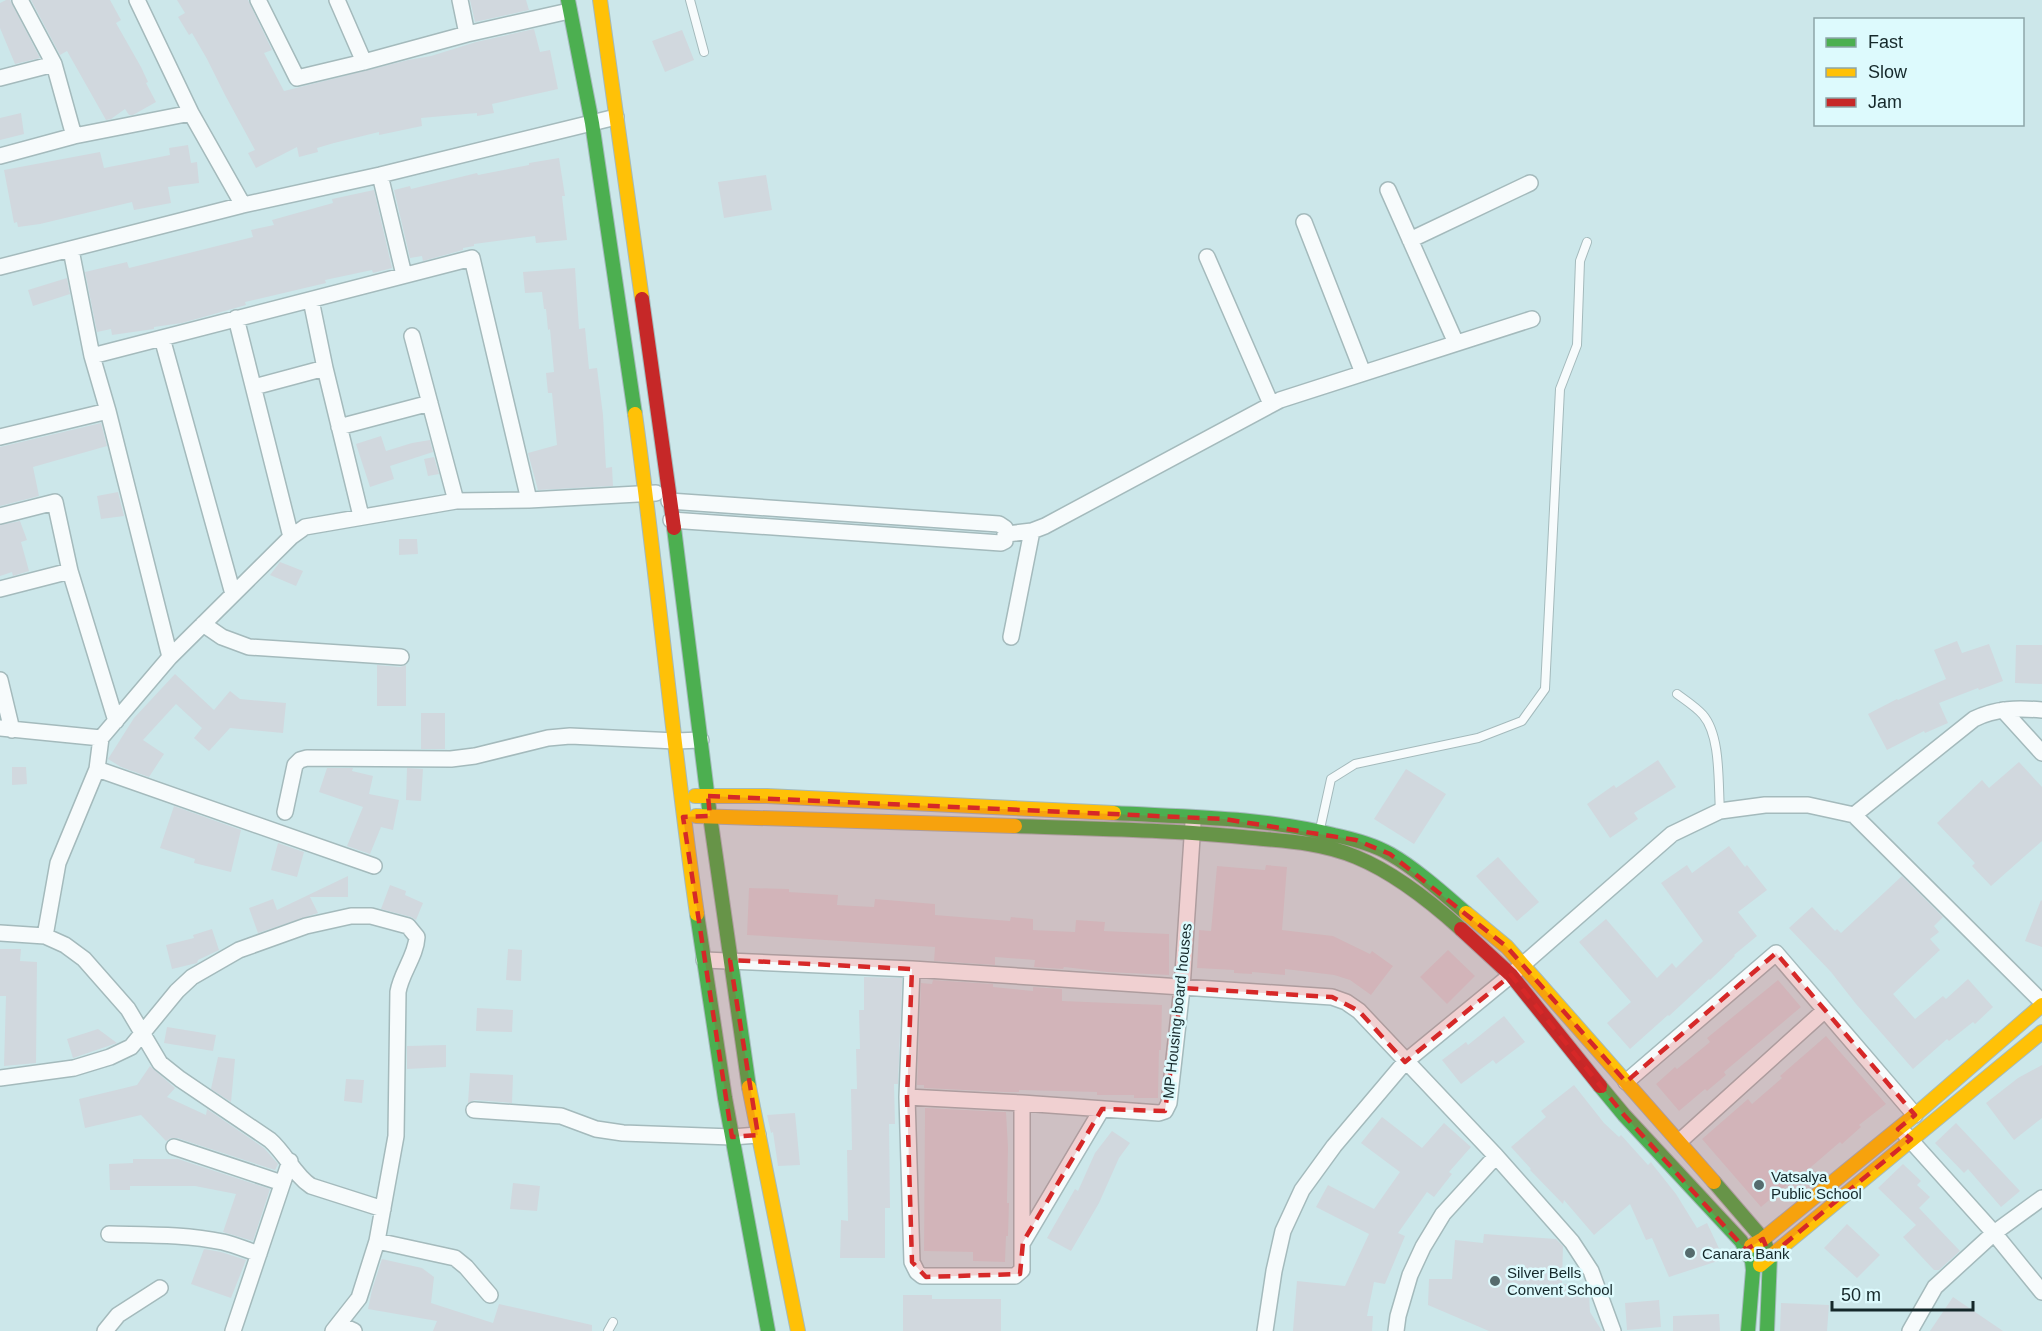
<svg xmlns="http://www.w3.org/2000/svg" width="2042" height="1331" font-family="Helvetica,sans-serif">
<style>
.building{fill:#d1d8de}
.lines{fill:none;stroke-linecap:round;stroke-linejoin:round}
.lane-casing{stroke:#a4babc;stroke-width:10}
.street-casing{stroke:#a4babc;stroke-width:18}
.fast-casing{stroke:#a4babc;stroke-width:16}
.slow-casing{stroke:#a4babc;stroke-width:16}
.jam-casing{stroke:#a4babc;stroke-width:16}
.lane{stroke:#f7fbfc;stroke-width:8}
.street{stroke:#f7fbfc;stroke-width:15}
.fast{stroke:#4caf50;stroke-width:14}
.slow{stroke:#ffc107;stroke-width:14}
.jam{stroke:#c62828;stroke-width:14}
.marked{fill:#d62828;fill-opacity:0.2;stroke:#d62828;stroke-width:4.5;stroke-dasharray:12 8;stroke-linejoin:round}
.poi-dot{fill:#556b6d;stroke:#ddfafd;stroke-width:2}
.labels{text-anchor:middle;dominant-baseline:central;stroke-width:5;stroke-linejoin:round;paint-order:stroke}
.street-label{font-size:15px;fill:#15282a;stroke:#ddfafd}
.poi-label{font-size:15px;fill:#15282a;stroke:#ddfafd;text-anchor:start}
</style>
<rect width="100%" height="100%" fill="#cce7ea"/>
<!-- building -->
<path class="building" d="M6,0H10L40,58L15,64L0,28V3Z
M31,0H110L121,20L116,23L141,67L148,82L146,83L156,102L133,115H129L125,109L111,119L106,120L67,51L60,55Z
M177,0H248L272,50L264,53L284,91L408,60L431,56L476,42L534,29L540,52L550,50L558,89L492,104L494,113L477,116V113L421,118L422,126L379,135V132L334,143L317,148L318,152L299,157L297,147L256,168L248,153L255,150L225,95L207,59L192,33L189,35L178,17L185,13Z
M470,0H526L529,10L475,22Z
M682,30L694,60L665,72L652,41Z
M21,113L24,134L0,140V118Z
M188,145L191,163L197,162L199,183L168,187L171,203L134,210L132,202L40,224L18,227L17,222L14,223L4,170L100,152L104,168L170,155L169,148Z
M559,158L565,196H562L567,240L536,243L535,236L504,240L474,244V246L463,248V250L423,261L422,256L410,258L394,190L410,186L411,189L477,173L478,175L529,165V163Z
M766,175L772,210L724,218L718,182Z
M374,190L392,268L373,273L372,270L325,280L326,283L245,302L246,305L182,323L154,327V329L112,335L111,329L97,332L85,272L127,262L129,268L253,237L251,230L274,225L272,220L333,203L332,199Z
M575,268L579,329L585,328L589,369L597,368L603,415L606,468L612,467L613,486L538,490L528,453L557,445L552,393H548L546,373L554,372L550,329L548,330L546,309H544L542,292L525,293L523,272Z
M67,278L70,294L33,306L28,290Z
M101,423L107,446L33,467L39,496L0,506V447Z
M381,436L386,451L412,443L430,440L433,452L390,466L394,479L370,487L356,444Z
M434,457L439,474L428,476L424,459Z
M118,492L124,516L101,519L97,496Z
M20,521L27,540L21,542L29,571L13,576L12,572L0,576V525Z
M399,539H417L418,554L399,555Z
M280,562L303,571L296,586L270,575Z
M1957,641L1962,653L1989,644L2003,681L1979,690L1978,688L1939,703L1948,723L1925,733L1924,731L1887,750L1868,714L1897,699L1898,700L1946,679L1934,650Z
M2016,645H2042V684L2015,683Z
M377,665L400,667L406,665V706H377Z
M175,674L214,710L230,691L240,699L286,703L283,733L230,728L209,751L194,738L202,728L176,704L143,740L164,754L149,777L121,767L108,759L134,718Z
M421,713H445V749H421Z
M1658,760L1676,787L1634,813L1638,819L1610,838L1587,804L1614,785L1616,788Z
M2019,762L2042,787V841L1991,886L1972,866L1975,863L1937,823L1982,780L1989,788Z
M12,767H26L27,784L12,785Z
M327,768H353L352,771L373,776L369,794L399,800L393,830L381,827L370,854L347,846L363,807L319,792Z
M407,768L423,769L421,801L406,800Z
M1406,769L1446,794L1414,844L1374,819Z
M174,806L241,830L231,872L194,863L195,859L160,848Z
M278,843L304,852L297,877L271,870Z
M1729,846L1745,867L1747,865L1767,890L1738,912L1757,936L1734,955L1735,956L1710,980L1709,979L1669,1016L1668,1015L1630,1049L1607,1023L1631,1002L1579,942L1606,919L1657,978L1672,963L1676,968L1703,941L1661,883L1687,865L1692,873Z
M1498,857L1539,902L1517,921L1476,876Z
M1266,865L1287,867L1282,930L1333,936L1370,954L1372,951L1393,966L1371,995L1350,980L1334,975L1285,969V975L1252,972V974L1234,973V970L1197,968L1199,930L1211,931L1217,866L1265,870Z
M348,876V897H310L318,913L258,933L249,908L273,899L277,910Z
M1902,876L1943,917L1934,926L1939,932L1930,939L1940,950L1893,994L1915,1019L1943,996L1946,999L1968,979L1993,1007L1975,1024L1973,1022L1949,1041L1947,1039L1913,1069L1856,1004L1831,972L1789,928L1812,907L1835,931L1837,929L1841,933Z
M390,885L406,891L405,895L423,903L416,920L411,917L381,909Z
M749,888L789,889V892L838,895L837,905L874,907L875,899L935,904V915L1010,921L1011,917L1033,919V930L1075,932L1076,920L1105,922L1104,931L1169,934V975L1107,972L1064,967L1063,969L1034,967L1035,960L995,957V965L934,961L935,947L747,935Z
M2041,900L2042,901V947L2025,941Z
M212,929L219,950L198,960L197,963L172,969L166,945L194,938L193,935Z
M0,949H21L20,961L37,962L36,1063L4,1066L6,996H0Z
M508,949L522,950L521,981L506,980Z
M1448,950L1475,976L1447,1004L1420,977Z
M864,977L902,978V982L898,1084H894L895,1124H889L890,1208H885V1258H840L841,1220L848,1221L847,1150H852L851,1089H857L856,1049H860L859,1010H864Z
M933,980L993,984V987L1033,991V987L1062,989V1001L1162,1005L1161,1050H1159L1158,1098H1134V1095H1097V1092L1019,1090V1092H1005L924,1088V1085H917L921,983L932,984Z
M1778,980L1801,1007L1724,1072L1726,1075L1707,1091L1705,1089L1679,1111L1656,1084L1675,1067L1677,1069L1710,1042L1707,1038Z
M477,1008L513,1010L512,1032L476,1031Z
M1504,1016L1525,1042L1496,1064L1493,1060L1461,1084L1442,1060L1466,1042L1468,1045Z
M167,1027L216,1035L213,1051L164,1043Z
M98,1029L117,1043L73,1058L67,1039Z
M1826,1036L1886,1104L1859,1125L1861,1127L1842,1144L1840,1142L1789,1186L1788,1184L1761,1207L1702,1139L1748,1099L1752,1104L1782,1078L1780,1076Z
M446,1045V1067L407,1069V1046Z
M218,1057L235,1059L231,1102L211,1089Z
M2042,1065V1118L2014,1140L1986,1103L2018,1078Z
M150,1066L175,1088L167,1097L206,1115L207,1109L264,1148L278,1164L275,1170L177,1138H171L166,1141L141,1115L85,1128L79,1099L137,1085Z
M470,1073L513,1075L512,1103L475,1100L468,1103Z
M346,1079L364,1080L362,1103L344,1101Z
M1574,1085L1604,1123L1619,1137L1621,1135L1648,1165L1651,1162L1653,1165L1676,1194L1697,1228L1707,1223L1724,1259L1669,1277L1652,1238L1646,1240L1630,1204L1594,1235L1564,1200L1563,1204L1530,1170L1531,1169L1511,1147L1546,1117L1541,1111Z
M925,1108L1006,1112L1008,1147L1007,1203H1009L1008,1236H1006L1005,1262L973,1261V1252L924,1251Z
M795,1113L800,1165L778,1166L773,1132L771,1133L767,1115Z
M1382,1117L1422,1148L1444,1123L1471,1147L1449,1172L1452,1174L1434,1197L1427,1192L1398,1233L1405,1236L1385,1284L1374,1282L1367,1316H1373L1372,1331H1293L1297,1281L1345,1286L1369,1234L1316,1207L1328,1185L1374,1209L1400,1172L1361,1143Z
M1956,1123L2020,1191L2001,1207L1968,1169L1964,1173L1935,1143Z
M1112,1131L1130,1143L1119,1158L1099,1203L1071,1251L1047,1238L1075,1189L1078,1191L1095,1153Z
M133,1159H178L270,1189L253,1241L223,1232L236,1194L195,1186H130V1190H110L109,1164L133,1163Z
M1903,1164L1921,1181L1917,1185L1930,1197L1919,1208L1960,1251L1939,1270H1934L1903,1237L1916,1225L1878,1188Z
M513,1183L540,1186L537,1211L510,1209Z
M1847,1224L1880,1255L1857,1278L1824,1248Z
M1484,1234L1556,1239L1563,1246L1562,1284L1586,1285L1589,1294L1590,1312L1602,1331H1489L1428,1305L1429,1279H1452L1455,1240L1483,1243Z
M204,1249L221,1252L246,1260L231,1298L191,1284Z
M382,1259L422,1268L434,1277L431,1303L493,1323L499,1304L592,1325V1331H433L437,1321L368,1309L372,1290Z
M903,1295H932V1299H1001V1331H903Z
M1953,1297L2003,1331H1930Z
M1659,1300L1661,1327L1627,1330L1625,1303Z
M1781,1303L1829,1305L1827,1331H1780Z
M1719,1314L1720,1331H1673V1316Z"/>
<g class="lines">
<defs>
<path id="lane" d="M690,0L704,52
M1677,694C1685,700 1696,707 1703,715C1721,736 1718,783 1720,811
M1320,829L1331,779L1355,764L1478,738L1522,721L1545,689L1560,389L1577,345L1580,261L1587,242
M608,1331L613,1322"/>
<path id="street" d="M20,0L54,64L74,136
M137,0L191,113L243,205
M258,0L297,78L364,62L467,34L569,11
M337,0L364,62
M460,0L467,34
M0,78L54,64
M0,156L74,136L191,113
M380,175L404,275
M1388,190L1456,343
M1304,222L1363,373
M1410,240L1530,183
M71,250L92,356L108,411L170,657
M1207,257L1271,404
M0,267L243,205L380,175L616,117
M311,300L325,368
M236,318L291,537
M412,336L456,501
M162,338L233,594
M92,356L472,258L529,500
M254,387L325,368L361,516
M339,427L430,403
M0,437L108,411
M669,501L999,524L1005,528V541L1001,543L671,520
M0,516L55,502L70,571L116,721
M1007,534L1032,531L1045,526L1280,400L1532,319
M0,589L70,571
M203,624L222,637L249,647L401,657
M1011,637L1032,531
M0,680L12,730
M2003,710L2042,753
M0,728L101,738
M97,769L374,866
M285,812L295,765L300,760L307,758L451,759L475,756L548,738L570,736L676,741L701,740
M1854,815L1974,719C1996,708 2018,708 2042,710
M0,933L45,936L65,945L84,959L128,1009L160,1063L180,1079L270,1140C286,1154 295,1176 311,1186L383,1209
M45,936L58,863L97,769L101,738L170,657L291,537L305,527L456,501L529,500L656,493
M704,960L912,969L1332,997L1346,1002L1359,1011L1496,1156L1572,1242L1591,1271L1613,1331
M912,969L907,1097L912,1262L917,1272L922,1276H1015L1022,1270V1103
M0,1078L74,1068L110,1057L131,1047L177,991L192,977L239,950L306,926L351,916H371L408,926L417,937C416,956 401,973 398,992L396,1136L377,1241L359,1298L333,1331
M1626,1082L1776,953L1915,1115
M907,1097L1022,1103L1159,1113L1165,1111L1169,1103L1182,988L1193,823
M474,1110L561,1116L596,1129L623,1133L732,1137L758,1135
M1905,1134L1994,1233L2042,1292
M1680,1141L1825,1010
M174,1147L282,1183
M109,1234C146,1235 185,1234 223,1242C235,1245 247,1250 259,1254
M377,1241L455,1258L466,1267L490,1295
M1023,1242L1102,1109
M339,1324L354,1331
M105,1331L118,1315L160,1288
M233,1331L290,1161
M1265,1331L1274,1271L1283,1231L1302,1190L1334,1146L1405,1062L1511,975L1672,834L1720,811L1765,805H1808L1854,815L2042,1002
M1396,1331L1398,1316L1410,1275L1423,1247L1443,1214L1496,1156
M1910,1331L1935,1287L1994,1233L2042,1198"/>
<path id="fast" d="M568,0L592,123L635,414
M674,528L710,816L749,1087
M1114,813C1188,817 1262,817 1334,835C1353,839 1373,844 1390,854C1415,868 1444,894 1466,913
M1015,826C1094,829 1174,830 1253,838C1288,841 1323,843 1356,857C1395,873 1430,901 1461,929
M697,914L725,1098L768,1331
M1600,1086L1624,1115L1741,1241L1752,1261L1753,1270L1748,1331
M1714,1182L1763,1239L1770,1256L1767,1331"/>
<path id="slow" d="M600,0L642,299
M635,414C658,580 673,748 697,914
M695,796H767L1114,813
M696,816L1015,826
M1466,913L1507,947L1714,1182
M749,1087L798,1331
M1751,1246L1763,1239L1915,1115L2042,1005
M1760,1265L2042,1032"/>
<path id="jam" d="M642,299L674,528
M1461,929L1511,975L1600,1086"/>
</defs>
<!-- lane casing -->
<use href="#lane" class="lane-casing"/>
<!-- street casing -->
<use href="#street" class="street-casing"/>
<!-- fast casing -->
<use href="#fast" class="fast-casing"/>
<!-- slow casing -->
<use href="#slow" class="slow-casing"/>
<!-- jam casing -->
<use href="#jam" class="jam-casing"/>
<!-- lane -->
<use href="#lane" class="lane"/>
<!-- street -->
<use href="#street" class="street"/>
<!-- fast -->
<use href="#fast" class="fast"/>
<!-- slow -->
<use href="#slow" class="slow"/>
<!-- jam -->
<use href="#jam" class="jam"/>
</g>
<!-- marked area -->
<path class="marked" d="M708,796L1224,819L1356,840L1390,854L1507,947L1626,1082L1776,953L1915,1115L1898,1129L1911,1139L1770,1256L1763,1239L1746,1250L1624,1115L1511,975L1405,1062L1359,1011L1332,997L1182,988L1165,1111L1102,1109L1023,1242L1020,1274L926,1277L912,1262L907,1097L912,969L730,960L758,1135L732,1137L683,817L710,816Z"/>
<!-- markers -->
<g class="poi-dot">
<circle cx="1759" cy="1185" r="6"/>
<circle cx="1690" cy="1253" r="6"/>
<circle cx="1495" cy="1281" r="6"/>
</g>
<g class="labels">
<!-- street labels -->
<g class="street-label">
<text transform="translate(1177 1011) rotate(-84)">MP Housing board houses</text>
</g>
<!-- poi labels -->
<g class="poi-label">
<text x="1771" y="1176">Vatsalya<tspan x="1771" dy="17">Public School</tspan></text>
<text x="1702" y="1253">Canara Bank</text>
<text x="1507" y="1272">Silver Bells<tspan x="1507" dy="17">Convent School</tspan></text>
</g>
</g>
<!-- legend -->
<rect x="1814" y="18" width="210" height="108" fill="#ddfafd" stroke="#8da6a9" stroke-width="1.5"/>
<rect x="1826" y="38" width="30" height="9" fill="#4caf50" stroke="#8da6a9" stroke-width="1.5"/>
<text x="1868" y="48" font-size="18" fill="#15282a">Fast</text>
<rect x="1826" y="68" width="30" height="9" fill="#ffc107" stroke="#8da6a9" stroke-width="1.5"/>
<text x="1868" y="78" font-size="18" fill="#15282a">Slow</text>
<rect x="1826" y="98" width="30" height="9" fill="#c62828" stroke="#8da6a9" stroke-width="1.5"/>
<text x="1868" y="108" font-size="18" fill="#15282a">Jam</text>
<!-- scale -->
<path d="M1832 1301v9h141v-9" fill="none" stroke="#15282a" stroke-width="3"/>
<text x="1841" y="1301" font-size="18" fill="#15282a" stroke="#ddfafd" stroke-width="4.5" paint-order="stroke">50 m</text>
</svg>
